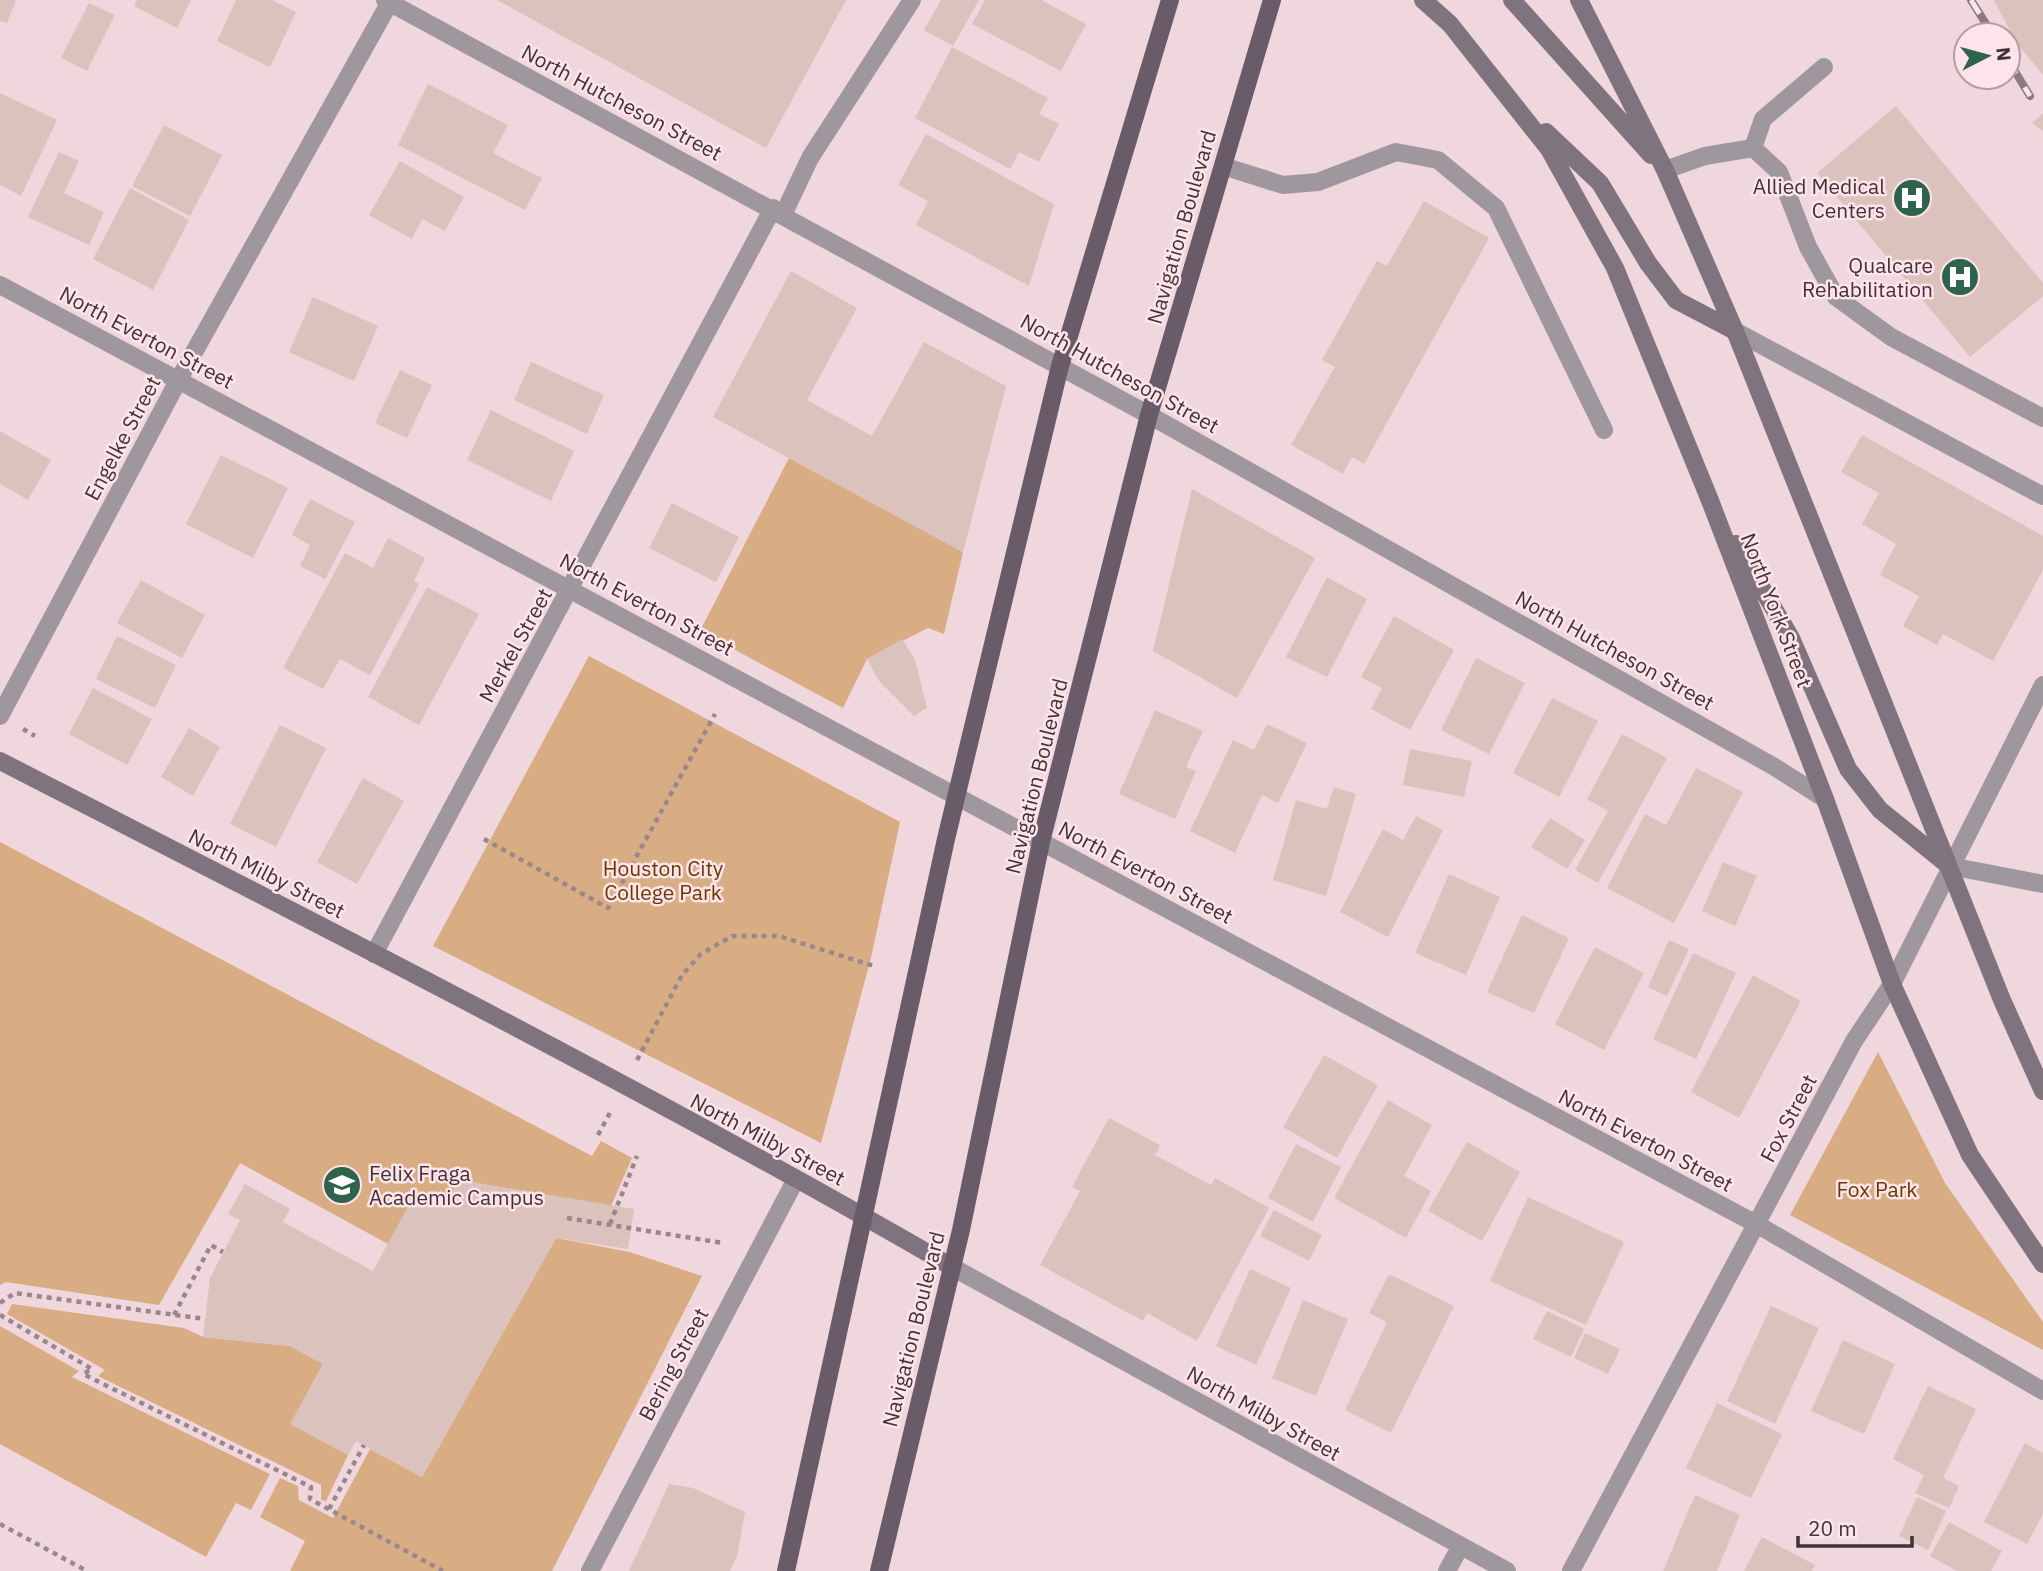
<svg xmlns="http://www.w3.org/2000/svg" width="2043" height="1571" font-family="'IBM Plex Sans',sans-serif">
<style>
.green{fill:#d8ad83}
.building{fill:#dbc2bc}
.lines{fill:none;stroke-linecap:round;stroke-linejoin:round}
.path{stroke:#9a878c;stroke-width:4.5;stroke-dasharray:5 5;stroke-linecap:butt}
.lane{stroke:#9e979d;stroke-width:18}
.street{stroke:#9e979d;stroke-width:18}
.secondary{stroke:#7f747e;stroke-width:18}
.primary{stroke:#695c68;stroke-width:18}
.rail-casing{stroke:#8b7a7e;stroke-width:8}
.rail{stroke:#fee4ea;stroke-width:5;stroke-dasharray:16;stroke-linecap:butt}
.labels{text-anchor:middle;dominant-baseline:central;stroke-width:5;stroke-linejoin:round;paint-order:stroke}
.street-label{font-size:21px;fill:#3e3437;stroke:#fee4ea}
.poi-label{font-size:21px;fill:#3e3437;stroke:#fee4ea;text-anchor:end}
.park-label{font-size:21px;fill:#663b02;stroke:#fee4ea}
</style>
<rect width="100%" height="100%" fill="#f0d6dd"/>
<!-- green -->
<path class="green" d="M789,458L963,552L944,634L928,628L867,659L843,708L700,631Z
M589,656L900,822L871,958L821,1143L433,946Z
M0,842L592,1156L601,1141L632,1158L611,1206L459,1180L446,1206L388,1244L240,1163L159,1305L6,1282L0,1285Z
M1878,1052L1945,1183L2043,1322V1350L1790,1215Z
M556,1238L630,1252L702,1276L552,1571H290L305,1541L260,1517L280,1478L298,1486L299,1500L333,1518L370,1449L422,1477Z
M12,1304L184,1328L203,1337L290,1346L323,1364L291,1424L348,1455L326,1501L321,1500V1485L98,1376L105,1370L7,1314Z
M0,1326L79,1371L72,1377L270,1474L251,1510L236,1503L206,1557L0,1444Z"/>
<!-- building -->
<path class="building" d="M0,0H16L7,23L0,21Z
M137,0H191L177,28L134,6Z
M236,0H272L296,12L270,67L217,41Z
M497,0H846L766,148Z
M941,0H979L953,46L924,30Z
M985,0H1041L1086,24L1061,71L972,24Z
M1994,0H2043V75L2016,42Z
M89,3L115,15L87,71L61,58Z
M952,47L1048,98L1039,114L1059,124L1039,162L1019,152L1010,169L915,118Z
M428,84L508,125L493,153L542,178L525,210L398,145Z
M0,93L57,120L21,196L0,185Z
M1896,106L2043,283V296L1970,357L1817,173Z
M2043,113V131L2032,123Z
M164,125L222,155L190,216L132,186Z
M926,134L1054,204L1029,286L916,225L928,201L898,185Z
M59,152L79,161L64,193L104,212L89,245L28,217Z
M400,161L464,197L445,231L422,219L412,239L369,215Z
M130,188L189,220L153,290L93,259Z
M1424,201L1489,238L1364,464L1352,457L1343,474L1291,445L1335,367L1322,360L1377,261L1387,266Z
M791,271L857,308L807,400L872,436L924,342L1006,386L963,552L713,417Z
M313,297L378,326L354,381L289,352Z
M531,362L604,395L587,434L514,400Z
M400,370L432,385L407,438L375,423Z
M491,410L574,451L551,501L467,460Z
M0,431L51,460L28,500L0,484Z
M1862,435L2043,536V570L1993,661L1943,634L1937,645L1903,626L1919,596L1880,575L1896,544L1862,524L1879,493L1841,472Z
M221,455L288,488L253,558L186,524Z
M1192,489L1315,558L1237,698L1153,651Z
M310,499L355,522L325,579L300,566L310,545L292,535Z
M672,503L739,537L716,582L649,548Z
M388,538L425,558L414,581L419,584L370,675L340,659L323,689L283,668L345,553L373,568Z
M1327,577L1367,599L1327,677L1286,657Z
M141,580L205,615L182,658L117,623Z
M427,587L479,614L419,725L368,697Z
M1394,616L1454,650L1410,730L1371,709L1382,688L1361,677Z
M117,636L176,665L155,708L96,679Z
M902,639L915,659L927,708L914,716L879,681L867,659Z
M1476,658L1525,683L1489,754L1441,730Z
M93,688L152,719L127,765L69,734Z
M1552,698L1598,721L1559,797L1513,773Z
M1155,710L1203,731L1186,767L1196,771L1175,819L1119,794Z
M1267,724L1307,743L1278,803L1262,795L1235,853L1190,831L1233,740L1254,750Z
M280,725L326,748L276,847L230,824Z
M189,728L220,747L193,796L161,777Z
M1622,734L1667,758L1598,883L1575,870L1608,811L1587,799Z
M1410,749L1472,761L1464,797L1403,785Z
M1696,768L1743,792L1674,923L1607,888L1645,814L1666,825Z
M363,778L404,801L357,884L317,862Z
M1334,787L1356,794L1326,896L1273,880L1296,800L1327,809Z
M1416,816L1443,830L1388,937L1340,912L1383,829L1403,840Z
M1550,818L1585,840L1567,869L1531,847Z
M1723,862L1757,876L1735,926L1702,911Z
M1449,874L1500,897L1466,975L1415,953Z
M1522,915L1569,938L1534,1013L1487,992Z
M1669,940L1689,949L1667,996L1648,987Z
M1595,947L1644,973L1604,1050L1555,1024Z
M1693,953L1736,973L1696,1059L1653,1039Z
M1753,975L1801,1001L1739,1118L1691,1092Z
M1324,1055L1378,1085L1337,1158L1283,1127Z
M1388,1100L1432,1125L1404,1176L1431,1191L1406,1238L1334,1198Z
M1109,1118L1160,1145L1155,1155L1211,1185L1215,1178L1269,1208L1197,1341L1147,1313L1143,1321L1040,1265L1080,1191L1072,1187Z
M1467,1142L1520,1172L1482,1241L1428,1211Z
M1296,1144L1341,1167L1313,1222L1268,1198Z
M459,1180L634,1209L628,1249L556,1238L422,1477L356,1441L348,1455L290,1424L323,1364L290,1346L203,1337L210,1278L240,1220L228,1214L245,1184L290,1209L283,1222L373,1271L417,1190L446,1206Z
M1528,1197L1624,1242L1586,1325L1490,1281Z
M1274,1210L1322,1235L1309,1261L1260,1236Z
M1250,1269L1291,1288L1256,1365L1216,1346Z
M1389,1274L1454,1306L1391,1433L1345,1410L1387,1322L1369,1313Z
M1303,1300L1348,1319L1316,1396L1272,1378Z
M1771,1306L1819,1328L1775,1424L1727,1401Z
M1547,1311L1584,1329L1571,1357L1533,1339Z
M1585,1333L1620,1349L1608,1374L1574,1358Z
M1843,1340L1895,1364L1864,1434L1811,1411Z
M1928,1386L1976,1409L1943,1478L1959,1486L1949,1508L1915,1493L1924,1475L1893,1459Z
M1717,1403L1782,1434L1751,1498L1686,1468Z
M2025,1443L2043,1453V1514L2027,1544L1984,1522Z
M669,1484L693,1488L745,1512L737,1556L730,1571H629Z
M1695,1495L1740,1515L1717,1571H1663Z
M1917,1497L1946,1511L1928,1550L1899,1536Z
M1949,1522L2002,1551L1991,1571H1957L1930,1556Z
M1762,1537L1815,1565L1812,1571H1744Z"/>
<g class="lines">
<!-- path -->
<path class="path" d="M23,729L35,736
M484,839L608,908L715,714
M637,1060L682,975L701,954L732,936H779L874,966
M598,1135L612,1109
M567,1218L723,1243
M610,1224L637,1156
M0,1303L15,1293L205,1319
M0,1315L92,1369L83,1374L311,1487L310,1499L443,1571
M174,1315L211,1245L223,1252
M329,1509L364,1445
M0,1524L87,1571"/>
<!-- lane -->
<path class="lane" d="M1753,148L1763,119L1824,67
M1223,166L1283,185L1318,182L1396,152L1438,160L1496,208L1604,430
M1665,170L1705,156L1753,148L1779,172L1808,247L1836,297L1891,337L2043,418
M783,215L810,158L912,0
M1735,331L2043,496"/>
<!-- street -->
<path class="street" d="M385,0L1149,415L1773,766L1825,799
M0,285L1758,1225L2043,1391
M0,716L179,379L391,0
M1950,866L2043,884
M374,954L773,208
M952,1267L1507,1571
M590,1571L796,1179
M1447,1571L1460,1547
M1571,1571L1854,1041L1892,984L2043,685"/>
<!-- secondary -->
<path class="secondary" d="M1423,0L1450,24L1549,149L1615,268L1709,498L1825,799L1892,984L1970,1155L2043,1264
M1512,0L1651,155
M1579,0L1665,170L1735,331L2002,1000L2043,1091
M1546,132L1600,183L1648,263L1676,300L1735,331
M1736,544L1791,638L1848,769L1880,810L1948,865
M0,761C319,925 641,1087 952,1267"/>
<!-- primary -->
<path class="primary" d="M786,1571L946,839L1060,366L1170,0
M879,1571L961,1230L1041,842L1149,415L1272,0"/>
<defs>
<path id="rail" d="M1971,0L1993,35
M2008,60L2030,96"/>
</defs>
<!-- rail casing -->
<use href="#rail" class="rail-casing"/>
<!-- rail -->
<use href="#rail" class="rail"/>
</g>
<!-- icons -->
<defs>
<symbol id="hospital-disc" viewBox="-11 -11 22 22"><circle r="9.5" fill="#2e644b" stroke="#fee4ea"/><path d="M-5-5h3v3.5h4V-5h3V5h-3V1.5h-4V5h-3Z" fill="#fff"/></symbol>
<symbol id="school-disc" viewBox="-11 -11 22 22"><circle r="9.5" fill="#2e644b" stroke="#fee4ea"/><path d="M0-5L7-2L0 1L-7-2ZM-4 1L0 2.5L4 1V4Q0 6-4 4Z" fill="#fff"/></symbol>
</defs>
<g fill-rule="evenodd">
<use href="#hospital-disc" x="1890" y="176" width="44" height="44"/>
<use href="#hospital-disc" x="1938" y="255" width="44" height="44"/>
<use href="#school-disc" x="320" y="1163" width="44" height="44"/>
</g>
<g class="labels">
<!-- street labels -->
<g class="street-label">
<text transform="translate(622 102) rotate(28)">North Hutcheson Street</text>
<text transform="translate(1181 227) rotate(-74)">Navigation Boulevard</text>
<text transform="translate(147 337) rotate(28)">North Everton Street</text>
<text transform="translate(1120 373) rotate(29)">North Hutcheson Street</text>
<text transform="translate(122 438) rotate(-62)">Engelke Street</text>
<text transform="translate(647 604) rotate(28)">North Everton Street</text>
<text transform="translate(1777 610) rotate(69)">North York Street</text>
<text transform="translate(515 645) rotate(-61)">Merkel Street</text>
<text transform="translate(1615 650) rotate(29)">North Hutcheson Street</text>
<text transform="translate(1036 776) rotate(-76)">Navigation Boulevard</text>
<text transform="translate(1146 872) rotate(28)">North Everton Street</text>
<text transform="translate(267 873) rotate(27)">North Milby Street</text>
<text transform="translate(1788 1118) rotate(-62)">Fox Street</text>
<text transform="translate(768 1139) rotate(28)">North Milby Street</text>
<text transform="translate(1646 1140) rotate(28)">North Everton Street</text>
<text transform="translate(913 1329) rotate(-76)">Navigation Boulevard</text>
<text transform="translate(673 1364) rotate(-62)">Bering Street</text>
<text transform="translate(1264 1413) rotate(29)">North Milby Street</text>
</g>
<!-- poi labels -->
<g class="poi-label">
<text x="1885" y="186">Allied Medical<tspan x="1885" dy="24">Centers</tspan></text>
<text x="1933" y="265">Qualcare<tspan x="1933" dy="24">Rehabilitation</tspan></text>
<text x="369" y="1173" text-anchor="start">Felix Fraga<tspan x="369" dy="24">Academic Campus</tspan></text>
</g>
<!-- park labels -->
<g class="park-label">
<text x="663" y="868">Houston City<tspan x="663" dy="24">College Park</tspan></text>
<text x="1877" y="1189">Fox Park</text>
</g>
</g>
<!-- north arrow -->
<g transform="translate(1987 56) rotate(84)"><circle r="33" fill="#fee4ea" stroke="#b19ea2" stroke-width="2"/>
<path d="M0-5L12 26L0 18L-12 26Z" fill="#2e644b"/>
<text y="-10" font-size="19" font-weight="bold" text-anchor="middle" fill="#3e3437">N</text>
</g>
<!-- scale -->
<path d="M1798 1536v10h114v-10" fill="none" stroke="#3e3437" stroke-width="3.5"/>
<text x="1808" y="1536" font-size="21" fill="#3e3437" stroke="#fee4ea" stroke-width="5" paint-order="stroke">20 m</text>
</svg>
